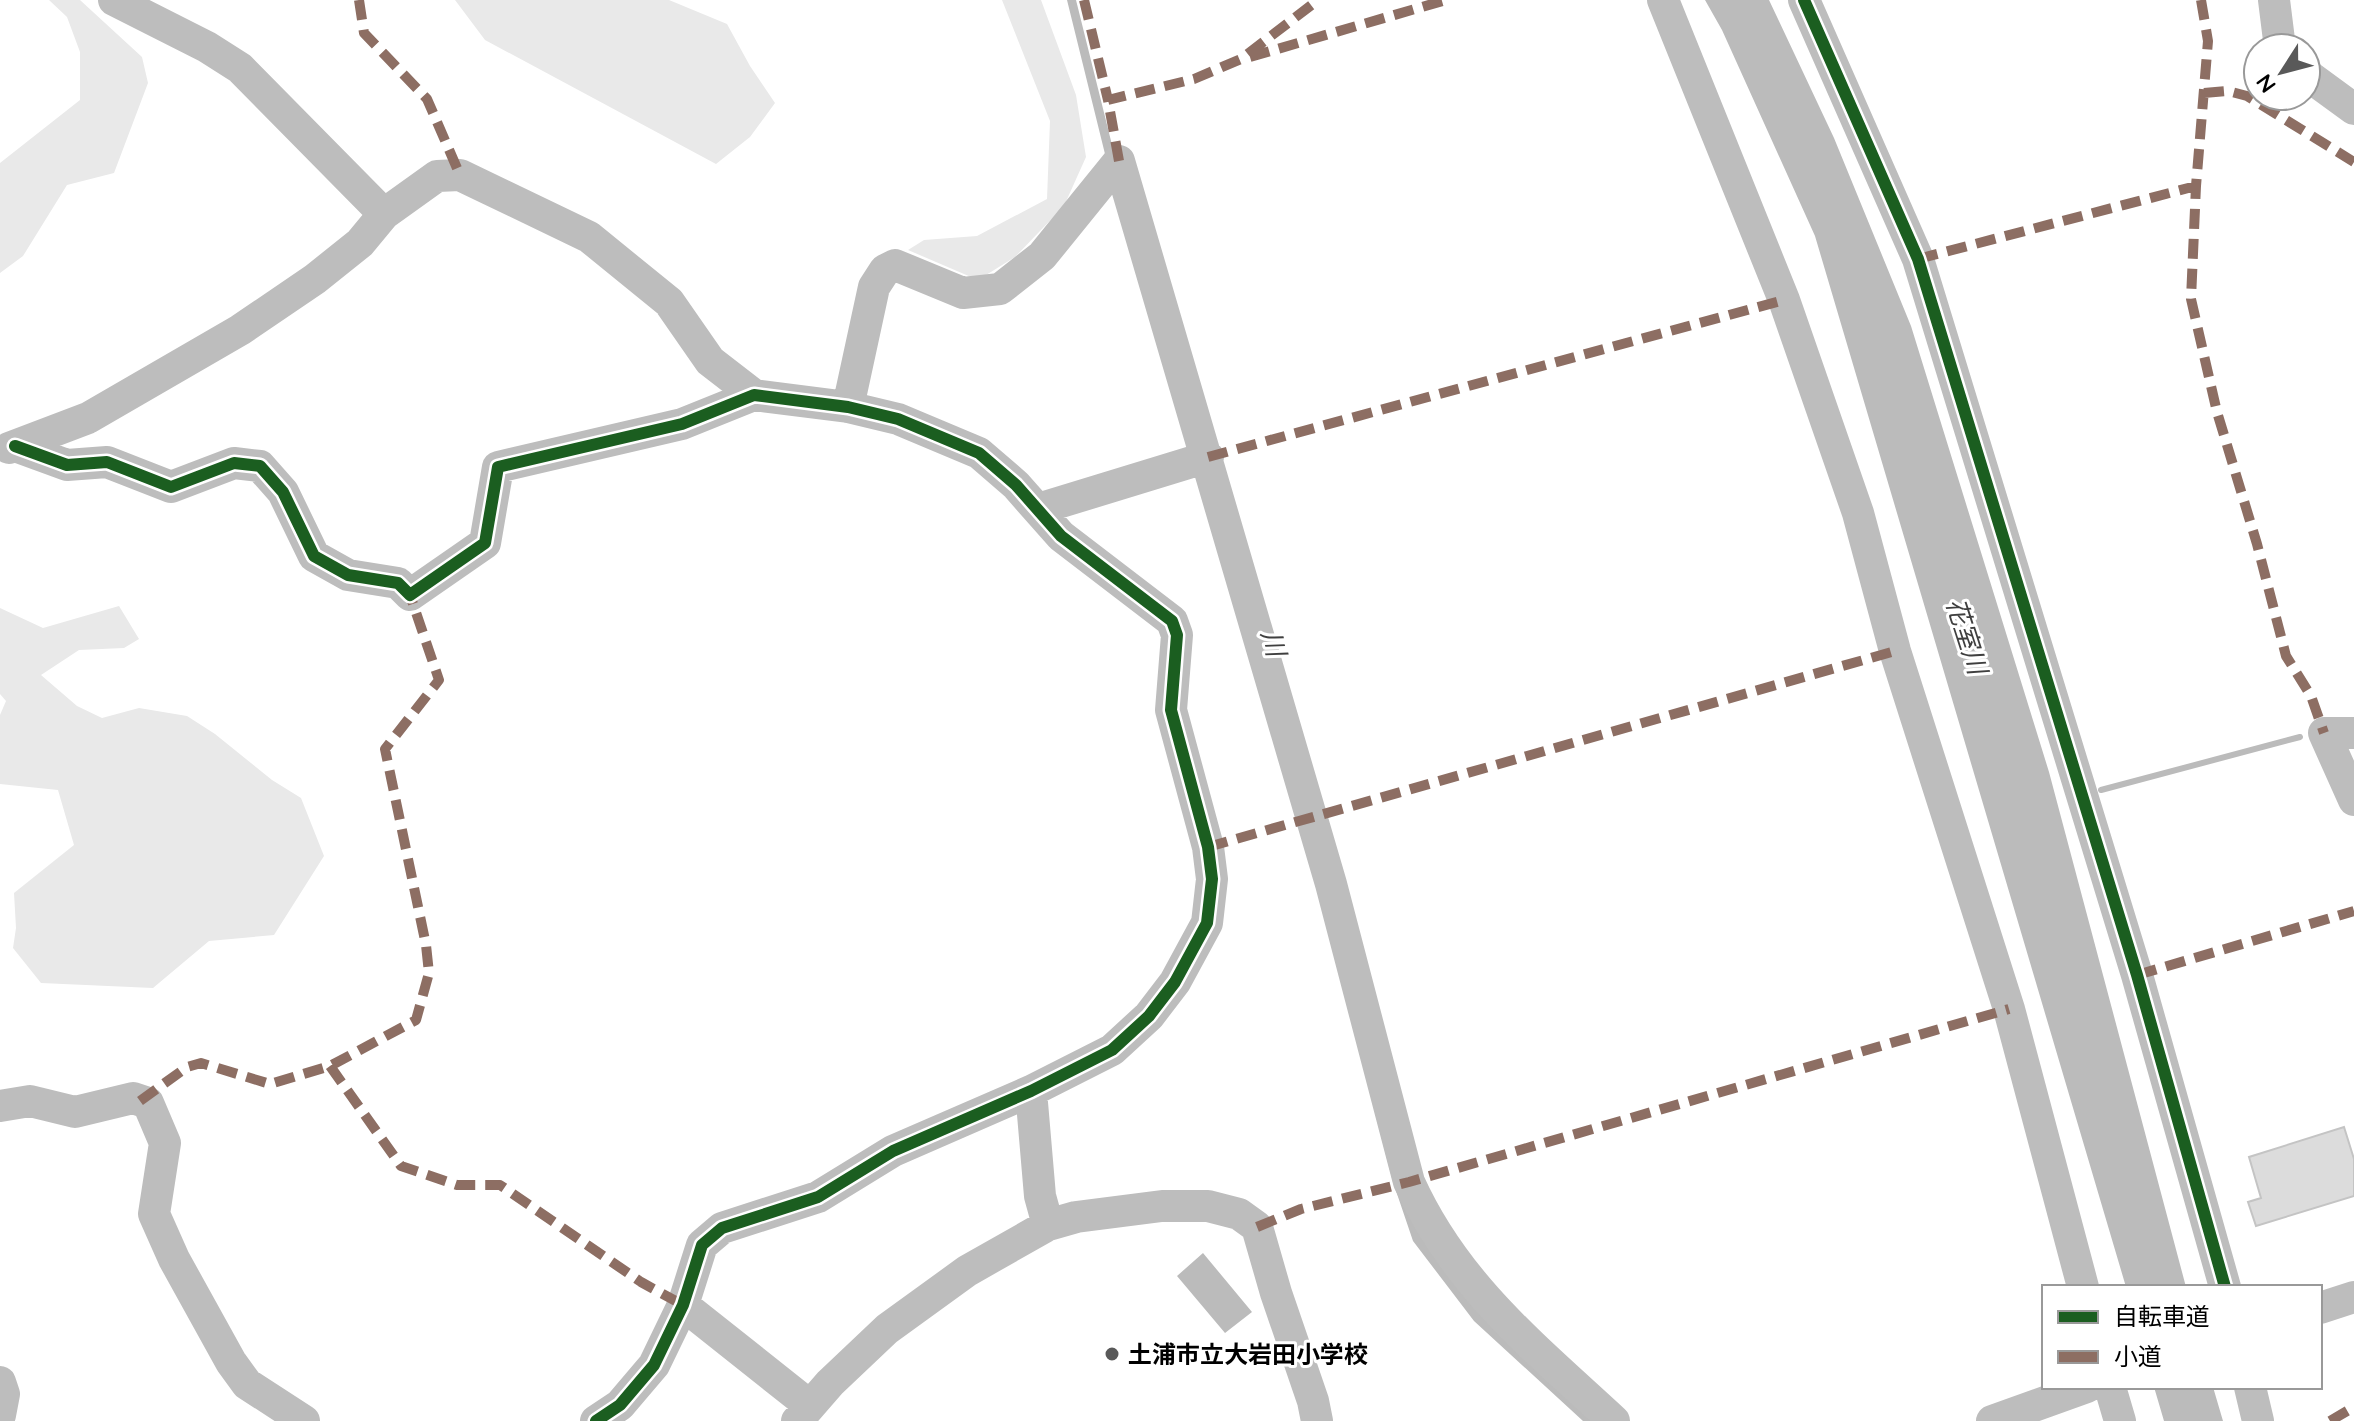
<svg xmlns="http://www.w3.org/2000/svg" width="2354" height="1421" font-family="Quicksand,'Noto Sans JP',sans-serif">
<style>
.green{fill:#e9e9e9}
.water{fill:#bbb}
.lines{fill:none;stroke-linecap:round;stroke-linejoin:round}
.stream{stroke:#bbb;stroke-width:6}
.building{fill:#dcdcdc;stroke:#c4c4c4;stroke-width:2}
.minor{stroke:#bdbdbd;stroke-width:32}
.quiet{stroke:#8d6e63;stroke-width:10;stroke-dasharray:20 10;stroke-linecap:butt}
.cycleway-casing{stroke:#fff;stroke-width:17}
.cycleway{stroke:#1b5e20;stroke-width:12}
.poi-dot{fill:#595959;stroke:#fff;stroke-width:3}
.labels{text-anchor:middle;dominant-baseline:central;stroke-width:6;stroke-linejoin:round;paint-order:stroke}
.poi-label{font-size:24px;font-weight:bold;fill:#000;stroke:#fff;text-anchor:start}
.water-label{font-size:26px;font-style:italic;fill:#3f3f3f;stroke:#fff}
</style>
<rect width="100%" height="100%" fill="#fff"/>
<!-- green -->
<path class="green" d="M49,0H80L142,57L148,83L114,173L67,185L23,256L0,273V163L80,100V52L67,17Z
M455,0H669L727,24L750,66L775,103L750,137L716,164L485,40Z
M1002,0H1041L1076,95L1086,157L1064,206L1015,257L978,280L908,250L924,240L977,236L1047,199L1050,121Z
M119,606L139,639L124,648L79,650L41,675L77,706L102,718L139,708L187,716L215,734L272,780L301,798L324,856L274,935L209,941L153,988L41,983L13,948L16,928L14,893L74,845L58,790L0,784V715L6,701L0,694V608L43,628Z"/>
<!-- water -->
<path class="water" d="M1067,0H1076L1115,157L1404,1179L1600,1421H1583L1474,1321L1413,1241L1393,1182L1304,838L1105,154Z
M1705,0H1769L1834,138L1911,326L2049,772L2186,1287H2126L1815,236L1722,30Z
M1203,1253L1252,1312L1225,1333L1177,1276Z
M2154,1387H2213L2223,1421H2164Z"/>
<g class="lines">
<!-- stream -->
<path class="stream" d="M2101,790L2300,737"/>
</g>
<!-- building -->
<path class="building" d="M2344,1127L2354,1159V1196L2256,1226L2248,1202L2261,1198L2249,1157Z"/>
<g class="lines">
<!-- minor -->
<path class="minor" d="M114,0L207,47L240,68L384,214
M1663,0L1784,300L1858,513L1895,651L2009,1009L2083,1287
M1804,0L1918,259L2137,975L2225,1287
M2274,0L2280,48
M2306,74L2354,109
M1119,161L1331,884L1409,1182C1455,1284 1533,1346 1614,1421
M848,407L874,287L885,270L895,265L963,293L1000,289L1042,256L1119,161
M15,446L67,465L107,462L171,487L234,463L260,466L283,492L314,556L348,575L398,583L410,595L485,543L498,467L682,424L754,395L848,407L898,419L979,453L1016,485L1061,536L1172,621L1177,635L1171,710L1208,847L1212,879L1207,923L1175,982L1149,1016L1112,1050L1031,1091L893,1151L818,1197L722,1228L702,1245L683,1305L654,1365L620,1405L596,1421
M9,448L88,418L240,330L315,279L360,243L384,214L437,176L460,175L589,237L669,302L710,361L754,395
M1038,509L1208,457
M2354,733H2324L2354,800
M1031,1091L1040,1196L1048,1225
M0,1106L30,1101L75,1112L133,1098L148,1103L165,1143L154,1214L174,1259L231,1362L247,1384L304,1421
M683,1305L809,1405
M2320,1308L2354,1297
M0,1382L4,1394L0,1415
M2110,1387L2120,1421
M2250,1387L2258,1421
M797,1421L830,1383L887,1329L967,1271L1048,1225L1076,1217L1162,1206H1208L1239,1214L1257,1227L1276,1293L1313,1401L1317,1421
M1992,1421L2087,1387"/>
<!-- quiet -->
<path class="quiet" d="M359,0L364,33L427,99L460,175
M1084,0L1108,100
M2201,0L2208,41L2196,186L2191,299L2217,412L2257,544L2286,656L2311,696L2324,733
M1250,57L1446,0
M2204,93L2228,91L2247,96L2354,162
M1119,161L1108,100L1194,79L1241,59L1318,0
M1918,259L2196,186
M1208,457L1784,300
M1208,847L1895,651
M2137,975L2354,911
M330,1066L401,1166L457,1185H500L641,1282L683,1305
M140,1101L187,1067L201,1063L270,1084L330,1066L416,1020L429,973L426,945L385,749L439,680L410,595
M1257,1227L1301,1209L1409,1182L2009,1009
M2330,1421L2354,1407"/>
<defs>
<path id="cycleway" d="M1804,0L1918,259L2137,975L2225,1287
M15,446L67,465L107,462L171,487L234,463L260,466L283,492L314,556L348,575L398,583L410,595L485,543L498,467L682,424L754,395L848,407L898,419L979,453L1016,485L1061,536L1172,621L1177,635L1171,710L1208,847L1212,879L1207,923L1175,982L1149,1016L1112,1050L1031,1091L893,1151L818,1197L722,1228L702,1245L683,1305L654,1365L620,1405L596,1421"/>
</defs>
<!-- cycleway casing -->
<use href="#cycleway" class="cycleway-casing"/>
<!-- cycleway -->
<use href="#cycleway" class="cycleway"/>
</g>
<!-- markers -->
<circle class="poi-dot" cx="1112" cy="1354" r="8"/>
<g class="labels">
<!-- poi labels -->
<g class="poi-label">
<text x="1128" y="1354">土浦市立大岩田小学校</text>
</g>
<!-- water labels -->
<g class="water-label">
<text transform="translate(1967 636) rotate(72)">花室川</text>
<text transform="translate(1274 643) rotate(74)">川</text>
</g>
</g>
<!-- legend -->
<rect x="2042" y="1285" width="280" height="104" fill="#ffffff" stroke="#999999" stroke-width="2"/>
<rect x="2058" y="1311" width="40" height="12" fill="#1b5e20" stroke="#999999" stroke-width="2"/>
<text x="2114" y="1325" font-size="24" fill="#000000">自転車道</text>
<rect x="2058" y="1351" width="40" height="12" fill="#8d6e63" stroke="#999999" stroke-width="2"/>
<text x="2114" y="1365" font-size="24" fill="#000000">小道</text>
<!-- north arrow -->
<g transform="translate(2282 72) rotate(234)"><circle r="38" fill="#ffffff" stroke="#999999" stroke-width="2"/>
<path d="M0-6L14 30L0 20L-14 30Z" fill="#595959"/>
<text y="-12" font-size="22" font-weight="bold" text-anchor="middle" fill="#000000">N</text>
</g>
</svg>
